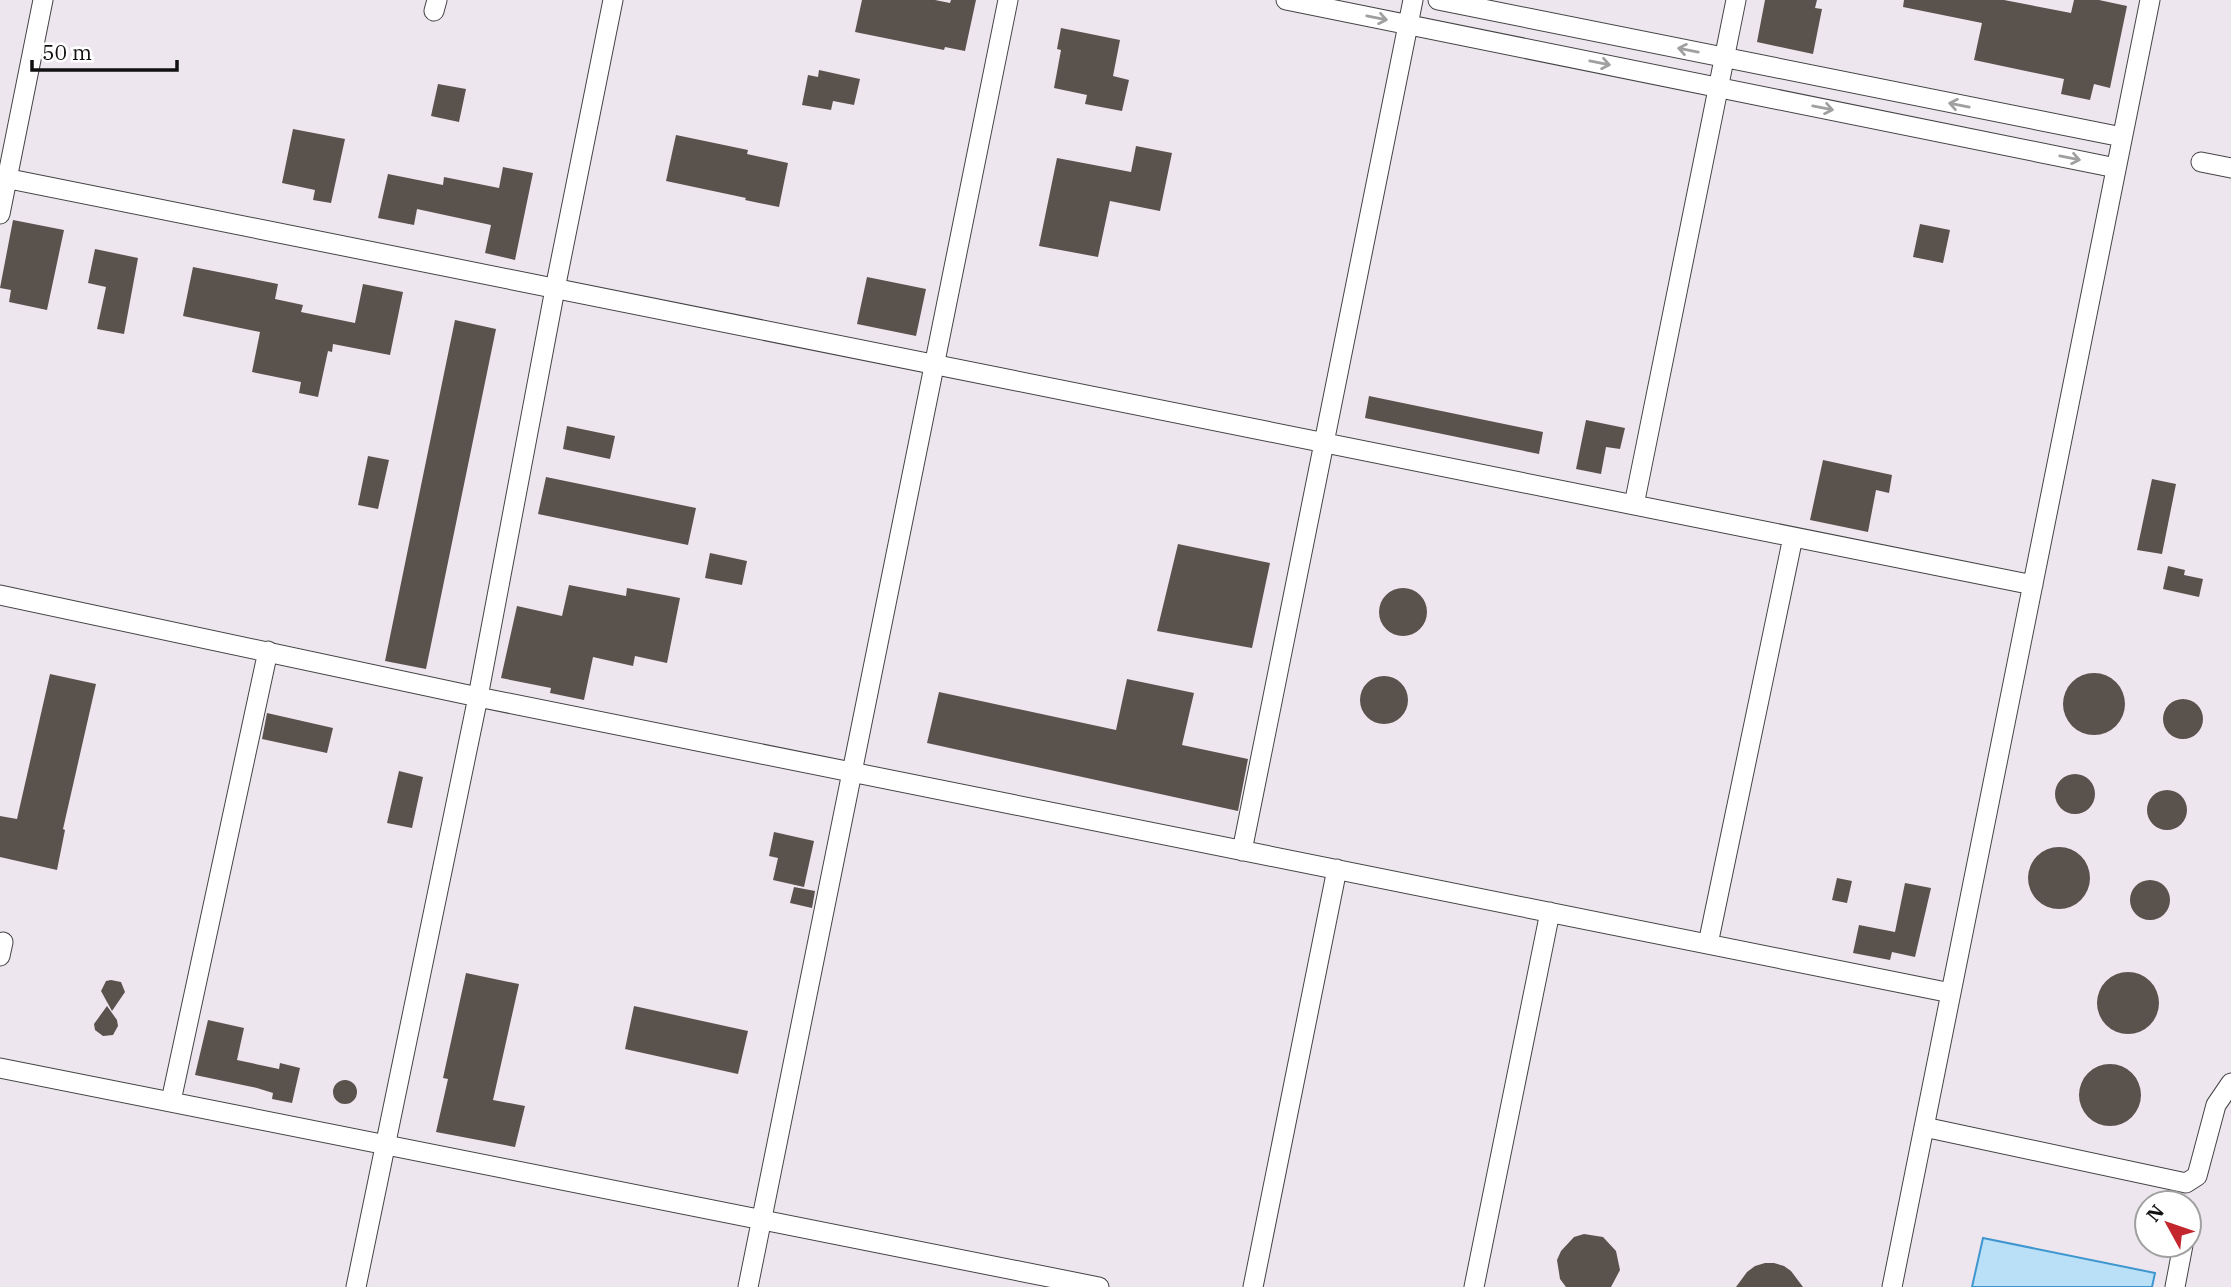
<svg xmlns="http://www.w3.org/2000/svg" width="2231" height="1287" font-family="'IBM Plex Serif',serif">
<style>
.industrial{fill:#eee6ef;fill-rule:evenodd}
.water{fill:#b9e0f7;stroke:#3f96cf;stroke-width:2}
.building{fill:#5a524d}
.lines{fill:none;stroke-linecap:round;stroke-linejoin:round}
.minor-casing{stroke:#444;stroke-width:21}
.minor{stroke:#fff;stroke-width:19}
.oneway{stroke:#a0a0a0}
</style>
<rect width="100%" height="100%" fill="#fffdf5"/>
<!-- industrial -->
<path class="industrial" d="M0,0H2231V1287H0ZM2147,1203H2189V1245H2147Z"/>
<!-- water -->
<path class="water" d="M1983,1238L2155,1273L2152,1287H1972Z"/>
<!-- building -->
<path class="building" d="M862,0H935L950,3L951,0H976L965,51L945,47L944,50L855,32Z
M1765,0H1817L1815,8L1822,9L1813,54L1757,42Z
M1904,0H2004L2071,13L2074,0H2099L2127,6L2110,88L2094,84L2090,100L2061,94L2064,79L1974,60L1982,23L1903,7Z
M1061,28L1120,40L1113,76L1129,80L1122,111L1085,104L1087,95L1054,88L1061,50L1057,49Z
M819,70L860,79L854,105L833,101L831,110L802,105L808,75L818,77Z
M438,84L466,89L459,122L431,116Z
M293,129L345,139L331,203L313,200L315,190L282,183Z
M676,135L748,150L747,154L788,163L779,207L745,200L746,198L666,181Z
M1136,146L1172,153L1160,211L1110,201L1098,257L1039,246L1057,158L1131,172Z
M503,167L533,173L515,260L485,253L491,225L417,209L414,225L378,218L388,174L443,185L444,177L499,188Z
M13,220L64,230L47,310L9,302L11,290L0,288Z
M1920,224L1950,230L1943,263L1913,257Z
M95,249L138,258L124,334L97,329L106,287L88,283Z
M193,267L278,284L275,299L303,305L301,312L355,323L363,284L403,292L390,355L333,344L332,352L328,351L318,397L299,393L301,382L252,372L260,332L183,316Z
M867,277L926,289L916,336L857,324Z
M455,320L496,329L426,669L385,661Z
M1369,396L1543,432L1539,454L1365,418Z
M1586,420L1625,428L1620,449L1606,447L1601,474L1576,469Z
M567,426L615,436L610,459L563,449Z
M368,456L389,460L378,509L358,505Z
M1823,460L1892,475L1889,493L1876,490L1868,532L1810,520Z
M546,477L696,508L688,545L538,514Z
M2152,479L2176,484L2162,554L2137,550Z
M1178,544L1270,563L1252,648L1157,631Z
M710,553L747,561L742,585L705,578Z
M2168,566L2185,570L2184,575L2203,579L2199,597L2163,589Z
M569,585L626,596L627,588L680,598L667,663L635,656L633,666L593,657L584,700L550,693L551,688L501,678L517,606L562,616Z
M1379 612a24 24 0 1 1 48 0a24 24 0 1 1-48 0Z
M2063 704a31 31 0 1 1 62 0a31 31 0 1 1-62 0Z
M50,674L96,684L63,829L65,830L57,870L0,857V816L17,819Z
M1360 700a24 24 0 1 1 48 0a24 24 0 1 1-48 0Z
M1127,679L1194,693L1182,745L1248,759L1238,811L927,743L939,692L1116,730Z
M2163 719a20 20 0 1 1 40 0a20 20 0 1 1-40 0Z
M267,713L333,728L327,753L262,739Z
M399,771L423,777L412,828L387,823Z
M2055 794a20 20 0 1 1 40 0a20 20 0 1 1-40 0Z
M2147 810a20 20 0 1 1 40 0a20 20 0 1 1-40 0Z
M774,832L814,841L804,887L773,880L778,858L769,856Z
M2028 878a31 31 0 1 1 62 0a31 31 0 1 1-62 0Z
M1837,878L1852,881L1847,903L1832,900Z
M2130 900a20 20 0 1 1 40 0a20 20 0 1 1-40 0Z
M1905,883L1931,888L1915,957L1892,952L1890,960L1853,953L1859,925L1895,932Z
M794,887L815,891L812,908L790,903Z
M2097 1003a31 31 0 1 1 62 0a31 31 0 1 1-62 0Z
M466,973L519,984L493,1100L525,1106L515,1147L436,1132L448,1079L443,1078Z
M111,980L121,982L125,992L112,1011L101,991L106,981Z
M107,1006L117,1020L118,1026L113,1035L103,1036L95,1030L94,1024Z
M634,1006L748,1031L738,1074L625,1049Z
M208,1020L244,1028L237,1060L279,1069L280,1063L300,1068L292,1103L272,1099L273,1093L257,1088L195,1075Z
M2079 1095a31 31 0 1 1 62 0a31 31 0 1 1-62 0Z
M333 1092a12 12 0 1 1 24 0a12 12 0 1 1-24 0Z
M1584,1234L1603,1237L1616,1251L1620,1270L1611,1287H1566L1560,1279L1557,1260L1561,1251L1574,1237Z
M1765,1263H1774L1784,1266L1791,1271L1803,1287H1736L1747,1272L1755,1266Z"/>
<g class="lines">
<defs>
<path id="minor" d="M1286,0L2116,168
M1438,0L2122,137
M434,11L437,0
M2201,162L2231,168
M0,177L2033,585
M0,214L43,0
M1634,505L1736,0
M0,595L478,697L1951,993
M1242,851L1413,0
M1708,944L1793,537
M0,956L3,942
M0,1068L1099,1287
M171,1101L268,651
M1924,1127L2186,1183L2197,1176L2216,1105L2231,1083
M356,1287L478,697L555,289L613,0
M748,1287L1008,0
M1253,1287L1337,869
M1474,1287L1550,912
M1892,1287L2150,0
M2175,1287L2183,1245"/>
</defs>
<!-- minor casing -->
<use href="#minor" class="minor-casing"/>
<!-- minor -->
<use href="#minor" class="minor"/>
</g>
<!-- one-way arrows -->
<defs><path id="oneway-shaft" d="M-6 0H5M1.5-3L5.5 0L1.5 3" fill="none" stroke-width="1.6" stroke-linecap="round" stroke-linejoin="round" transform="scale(1.75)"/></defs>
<g class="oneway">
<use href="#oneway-shaft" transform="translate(1377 18) rotate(11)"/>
<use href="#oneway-shaft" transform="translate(1688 50) rotate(-169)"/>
<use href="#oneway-shaft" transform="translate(1600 63) rotate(11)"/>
<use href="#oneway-shaft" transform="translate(1959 105) rotate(-169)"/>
<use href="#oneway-shaft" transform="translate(1823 108) rotate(11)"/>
<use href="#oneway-shaft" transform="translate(2070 158) rotate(11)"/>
</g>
<!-- north arrow -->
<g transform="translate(2168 1224) rotate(310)"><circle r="33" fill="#ffffff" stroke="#a0a0a0" stroke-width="2"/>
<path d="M0-5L12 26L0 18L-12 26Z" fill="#c4262e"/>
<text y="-10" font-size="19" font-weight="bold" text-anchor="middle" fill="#111111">N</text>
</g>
<!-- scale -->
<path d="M32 60v10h145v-10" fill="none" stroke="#111111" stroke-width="3.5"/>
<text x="42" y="60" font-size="21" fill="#111111" stroke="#ffffff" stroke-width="5" paint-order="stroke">50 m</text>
</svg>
